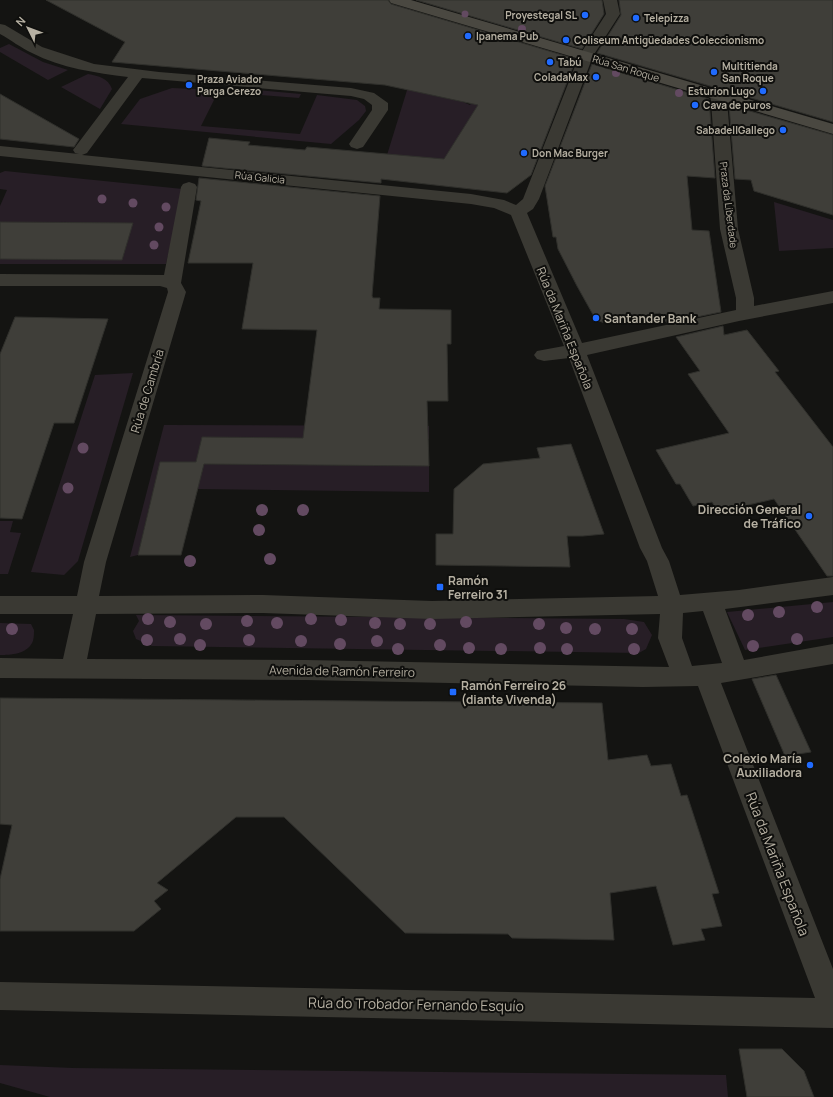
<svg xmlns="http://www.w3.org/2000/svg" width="833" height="1097" font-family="Manrope,sans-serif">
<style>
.green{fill:#271e26}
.building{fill:#3f3e39;stroke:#30302c}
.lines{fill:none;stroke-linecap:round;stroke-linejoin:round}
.street{fill:#3a3933;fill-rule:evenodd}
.secondary{fill:#4a4841;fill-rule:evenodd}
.tree{fill:#634a61}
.poi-dot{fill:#206bff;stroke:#0f0f0d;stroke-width:1.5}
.labels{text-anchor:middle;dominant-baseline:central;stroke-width:4;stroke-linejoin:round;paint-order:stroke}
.far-poi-label{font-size:10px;font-weight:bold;fill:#b6b0a2;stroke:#0f0f0d;text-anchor:start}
.far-street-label{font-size:10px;fill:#b6b0a2;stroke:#0f0f0d}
.poi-label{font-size:12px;font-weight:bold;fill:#b6b0a2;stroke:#0f0f0d;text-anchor:start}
.street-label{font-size:12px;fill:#b6b0a2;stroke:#0f0f0d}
.near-street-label{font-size:14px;fill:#b6b0a2;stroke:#0f0f0d}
</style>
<rect width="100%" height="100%" fill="#141412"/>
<!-- green -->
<path class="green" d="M9,44L43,62L68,70L48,80L0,52V48Z
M88,74C99,76 108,78 112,89L100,109L61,87Z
M505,77L444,159L387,155L408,87L413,91L463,102L470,105L484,81Z
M172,88L219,90L201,126L300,134L317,95L357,100L365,106L366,111L359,120L331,144L121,124L140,99Z
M236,88L301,94L299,98L234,93Z
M5,171L183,189L166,264H0V206L7,190L0,189V173Z
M774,202L833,220V248L779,251Z
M133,373L78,561L64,575L31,572L95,375Z
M164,425L429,426V439L202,437L196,462L150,503L138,555L130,557Z
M204,464L429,466V492L197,489Z
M0,521H13L10,532L21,533L8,574H0Z
M833,602V637L745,650L727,612Z
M136,615L624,619L644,622L652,635L646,649L639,653L152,646L136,639L133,631L139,621Z
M0,623L31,624L34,630C34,634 34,640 32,643C26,654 11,655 0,655Z
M0,1065L73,1068L726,1075L728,1097H50L0,1083Z"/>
<!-- building -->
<path class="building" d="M46,0H388L391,4L576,59L531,175L507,193L381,179V183L202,166L209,138L250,142L248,145L305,150L307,147L444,159L478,105L385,85L112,62L125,42Z
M416,0H602L604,14L582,49Z
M619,0H833V122L597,53L621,15Z
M592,64L709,99L715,178L687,176L692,230L709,231L721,312L667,323L660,313L605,323L596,320L577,286L558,249L556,237H553L545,186Z
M0,94L79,139L74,147L0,139Z
M729,105L833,135V215L754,191L751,180L735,179Z
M199,178L380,196L372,296L373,298H380L379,309L451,310V344H447L448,401H427L429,466L204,464L181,555H138L160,462H196L202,437L303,438L317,330L242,329L253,263H188L201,201L196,200Z
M0,222L133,223L122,260L0,259Z
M15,317L108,319L74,423H54L22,519L0,518V354Z
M723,326L724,335L747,330L779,371L775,372L833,447V576H827L774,499L718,512L712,502L693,506L680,484H676L656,450L729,433L688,374L700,371L676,337Z
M571,444L604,534L583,536H567L570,567L436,565V534H453L454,489L483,464L540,458L537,448Z
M776,675L811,752L785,756L752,679Z
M0,698L602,703L608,760L647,755L651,766L671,764L681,796L687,795L719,893L712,894L722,926L701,929L705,940L673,945L656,886L610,893L614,940L512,938L508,934L405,933L284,817H236L157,883L168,890L154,901L161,909L134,931H0V879L12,825L0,824Z
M739,1049H782L804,1071L814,1097H747Z"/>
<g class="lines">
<!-- street -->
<path class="street" d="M603,0H617L620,14L593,56L539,199L533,209L527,213L582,343L736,310V298L720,229L711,101L710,95L712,92L717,91L722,92L727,101L738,229L754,298V306L833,291V303L739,321L587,355L662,548L669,561L680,595L739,590L833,577V595L725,609L744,660L833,644V664L721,683L833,969V1028L0,1010V982L815,998L698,686L643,687L306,680L0,678V658L63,659L73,614H0V596H77L84,562L168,292L167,288L160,286H0V274L164,275L181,187L183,184L189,182L195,184L197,187L181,283L186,292L106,562L99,596L263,595L432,601L658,596L647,561L640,548L569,358L544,361L537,359L534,355L537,351L564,346L511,215L494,208L471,204L0,156V146L79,154L75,153L73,150L128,77C96,73 61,68 32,53C21,48 11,40 0,34V24L5,25L42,47L94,64L159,72L351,88L374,93L388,103V110L363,147L357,149L351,147L349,144L372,110V105L364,99L351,96L142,78L87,153L82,155L471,194L504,200L516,205L523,199L579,56L606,14ZM703,611L722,663L692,666L682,638L683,613ZM263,613L432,619L660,614L658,638L669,667L306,660L87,659L96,614Z"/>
<!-- secondary -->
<path class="secondary" d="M389,0H411L833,124V134L391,3Z"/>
</g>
<!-- trees -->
<g class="tree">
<circle cx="465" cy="14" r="3.5"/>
<circle cx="522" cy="29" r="4"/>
<circle cx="616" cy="73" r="4"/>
<circle cx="679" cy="93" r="4"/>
<circle cx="102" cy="199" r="4.5"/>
<circle cx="133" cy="203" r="4.5"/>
<circle cx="166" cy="207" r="4.5"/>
<circle cx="159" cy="227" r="4.5"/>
<circle cx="154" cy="245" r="4.5"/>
<circle cx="83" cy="448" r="5.5"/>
<circle cx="68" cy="488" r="5.5"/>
<circle cx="262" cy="510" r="6"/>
<circle cx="303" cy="510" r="6"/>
<circle cx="259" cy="530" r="6"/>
<circle cx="270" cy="559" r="6"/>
<circle cx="190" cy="561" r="6"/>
<circle cx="817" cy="607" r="6"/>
<circle cx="779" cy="612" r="6"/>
<circle cx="748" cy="615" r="6"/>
<circle cx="148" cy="619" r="6"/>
<circle cx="311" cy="619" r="6"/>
<circle cx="341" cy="620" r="6"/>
<circle cx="247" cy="621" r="6"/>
<circle cx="170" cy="622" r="6"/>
<circle cx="466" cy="622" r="6"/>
<circle cx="277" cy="623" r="6"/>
<circle cx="375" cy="623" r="6"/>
<circle cx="206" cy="624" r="6"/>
<circle cx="400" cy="624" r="6"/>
<circle cx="430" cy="624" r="6"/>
<circle cx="539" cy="624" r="6"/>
<circle cx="566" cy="628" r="6"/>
<circle cx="12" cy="629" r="6"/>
<circle cx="595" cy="629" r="6"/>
<circle cx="632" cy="629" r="6"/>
<circle cx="180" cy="639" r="6"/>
<circle cx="797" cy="639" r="6"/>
<circle cx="147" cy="640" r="6"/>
<circle cx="249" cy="640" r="6"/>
<circle cx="301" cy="641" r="6"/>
<circle cx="377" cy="641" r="6"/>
<circle cx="340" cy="644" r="6"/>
<circle cx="200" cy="645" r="6"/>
<circle cx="440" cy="645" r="6"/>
<circle cx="753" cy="646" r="6"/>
<circle cx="469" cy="648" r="6"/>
<circle cx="540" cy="648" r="6"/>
<circle cx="398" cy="649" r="6"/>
<circle cx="501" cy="649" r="6"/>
<circle cx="567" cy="649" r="6"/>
<circle cx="634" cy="649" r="6"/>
</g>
<!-- markers -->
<g class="poi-dot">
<circle cx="585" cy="15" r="4"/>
<circle cx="636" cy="18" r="4"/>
<circle cx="468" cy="36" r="4"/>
<circle cx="566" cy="40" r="4"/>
<circle cx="550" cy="62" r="4"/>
<circle cx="714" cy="72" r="4"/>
<circle cx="596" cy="77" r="4"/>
<circle cx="189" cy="85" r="4"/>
<circle cx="763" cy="91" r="4"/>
<circle cx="695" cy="105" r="4"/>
<circle cx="783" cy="130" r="4"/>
<circle cx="524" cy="153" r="4"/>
<circle cx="596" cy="318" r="4"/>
<circle cx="809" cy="516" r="4"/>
<rect x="436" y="583" width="8" height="8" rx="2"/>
<rect x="449" y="688" width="8" height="8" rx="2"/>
<circle cx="810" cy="765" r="4"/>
</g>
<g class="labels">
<!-- far-poi labels -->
<g class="far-poi-label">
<text x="577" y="15" text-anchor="end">Proyestegal SL</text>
<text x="644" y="18">Telepizza</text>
<text x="476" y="36">Ipanema Pub</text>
<text x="574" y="40">Coliseum Antigüedades Coleccionismo</text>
<text x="558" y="62">Tabú</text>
<text x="722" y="66">Multitienda<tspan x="722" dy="12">San Roque</tspan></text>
<text x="588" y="77" text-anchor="end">ColadaMax</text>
<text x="197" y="79">Praza Aviador<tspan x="197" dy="12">Parga Cerezo</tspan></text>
<text x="755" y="91" text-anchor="end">Esturion Lugo</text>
<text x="703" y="105">Cava de puros</text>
<text x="775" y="130" text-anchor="end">SabadellGallego</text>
<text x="532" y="153">Don Mac Burger</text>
</g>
<!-- far-street labels -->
<g class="far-street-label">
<text transform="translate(626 68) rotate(17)">Rúa San Roque</text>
<text transform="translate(260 177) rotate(6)">Rúa Galicia</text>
<text transform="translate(729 205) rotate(83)">Praza da Liberdade</text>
</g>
<!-- poi labels -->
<g class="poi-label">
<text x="604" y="318">Santander Bank</text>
<text x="801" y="509" text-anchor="end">Dirección General<tspan x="801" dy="14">de Tráfico</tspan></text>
<text x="448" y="580">Ramón<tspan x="448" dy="14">Ferreiro 31</tspan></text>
<text x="461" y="685">Ramón Ferreiro 26<tspan x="461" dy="14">(diante Vivenda)</tspan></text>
<text x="802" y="758" text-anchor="end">Colexio María<tspan x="802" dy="14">Auxiliadora</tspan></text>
</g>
<!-- street labels -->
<g class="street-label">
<text transform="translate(565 328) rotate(68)">Rúa da Mariña Española</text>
<text transform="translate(147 391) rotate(-73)">Rúa de Cambría</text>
<text transform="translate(342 671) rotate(1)">Avenida de Ramón Ferreiro</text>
</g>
<!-- near-street labels -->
<g class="near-street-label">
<text transform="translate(778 864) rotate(69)">Rúa da Mariña Española</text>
<text transform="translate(416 1004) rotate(1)">Rúa do Trobador Fernando Esquío</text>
</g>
</g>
<!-- north arrow -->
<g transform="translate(28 28) rotate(312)" stroke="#0f0f0d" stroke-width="3" paint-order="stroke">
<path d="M0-3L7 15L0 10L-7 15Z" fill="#b6b0a2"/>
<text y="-6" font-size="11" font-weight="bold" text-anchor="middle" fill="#b6b0a2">N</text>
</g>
</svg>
